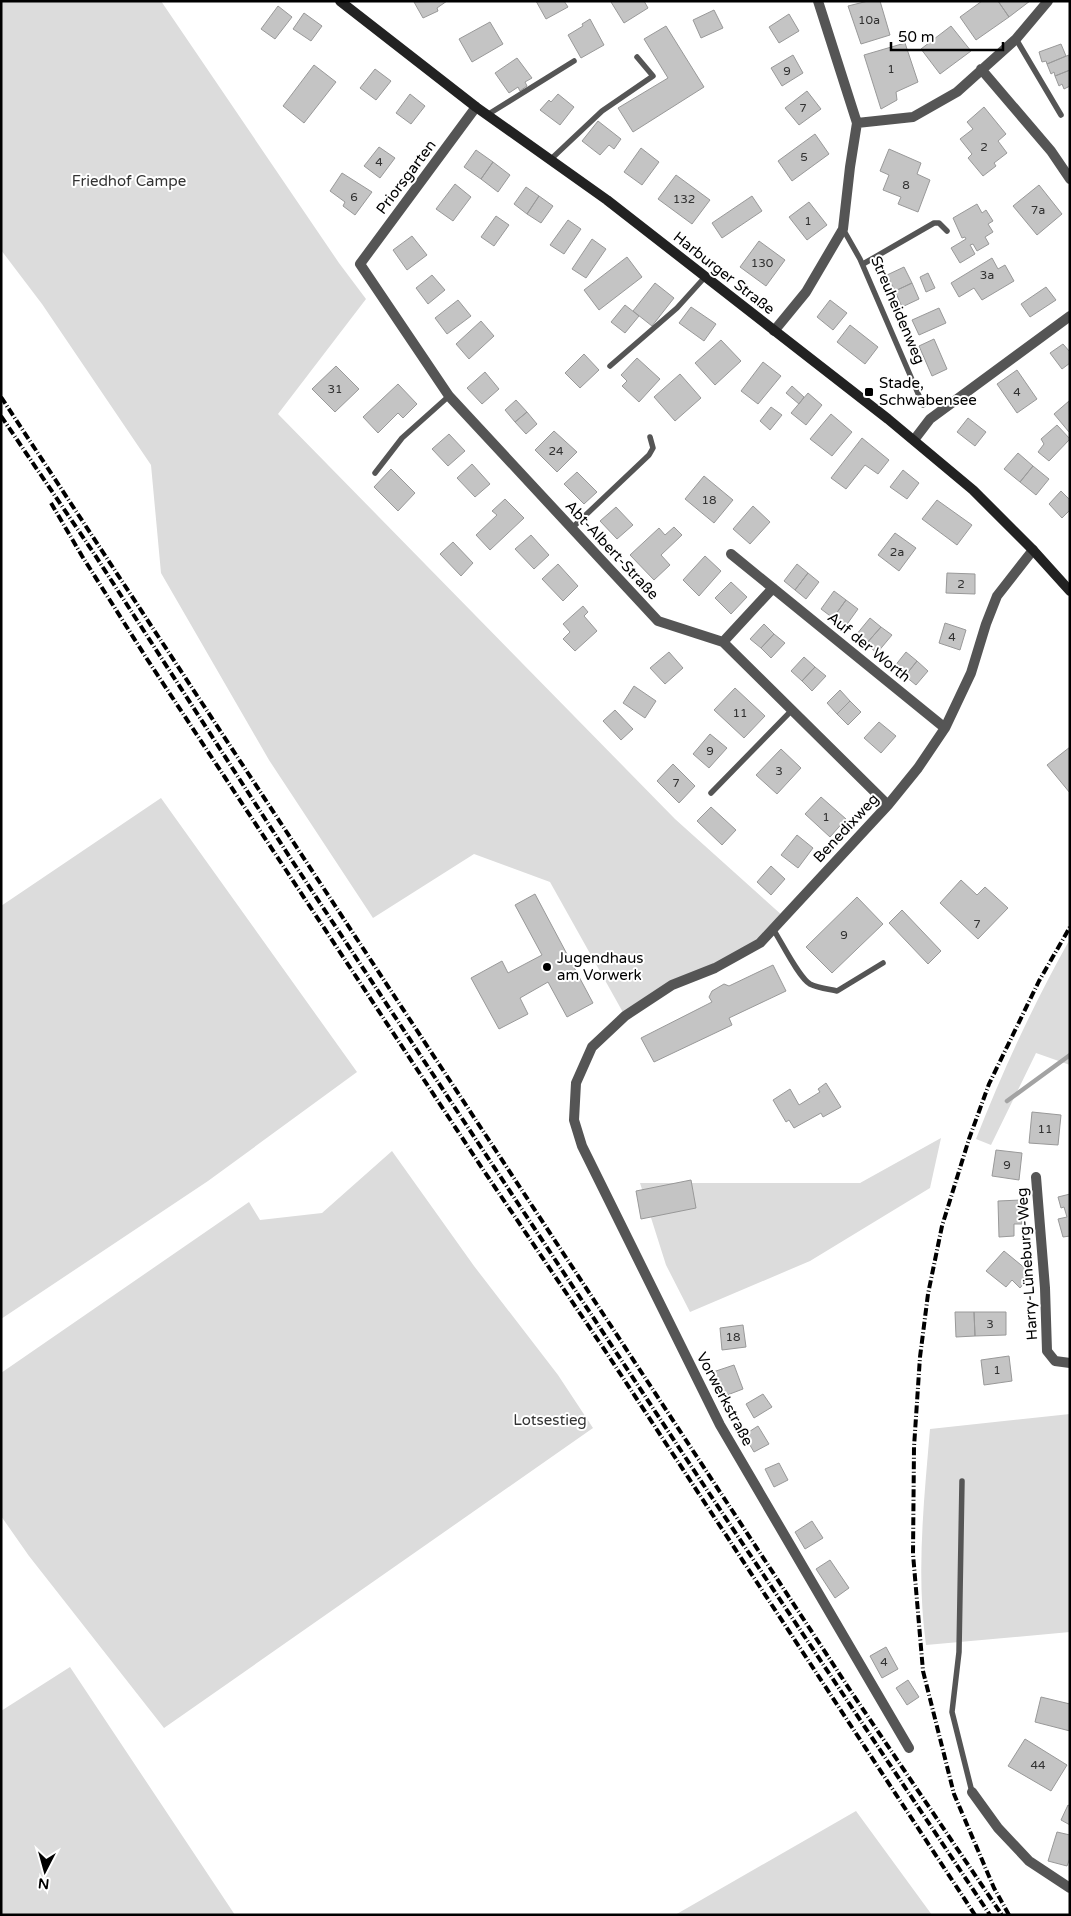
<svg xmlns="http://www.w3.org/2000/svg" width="1071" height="1916" font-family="'Varela Round',sans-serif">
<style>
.green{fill:#dcdcdc}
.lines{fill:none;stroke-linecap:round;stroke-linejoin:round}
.stream{stroke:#a3a3a3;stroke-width:4.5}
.building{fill:#c4c4c4;stroke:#999}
.service{stroke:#555;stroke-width:5.5}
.minor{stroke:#555;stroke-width:10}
.secondary{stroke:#222;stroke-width:10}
.rail{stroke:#000;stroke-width:4;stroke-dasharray:8 2.5 1 2.5;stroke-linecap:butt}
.poi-dot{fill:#000;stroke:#fff;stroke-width:2}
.labels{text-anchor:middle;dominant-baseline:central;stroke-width:4;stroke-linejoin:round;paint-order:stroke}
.number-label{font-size:12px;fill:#313131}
.street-label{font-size:15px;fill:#000;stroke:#fff}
.park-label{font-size:15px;fill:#333;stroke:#fff}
.poi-label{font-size:15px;fill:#000;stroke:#fff;text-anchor:start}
</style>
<rect width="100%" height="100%" fill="#fff"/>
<!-- green -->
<path class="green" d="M1,1H161L339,263L366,299L278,414L675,819L784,917L760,943L672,985L625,1016L550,882L474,854L373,918L269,760L161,573L151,465L42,304L1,250Z
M161,798L357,1072L208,1181L1,1319V906Z
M1070,939V1065L1036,1053L991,1145L976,1139C1003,1070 1033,1005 1070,939Z
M941,1138L930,1188L810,1261L690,1312L666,1265L640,1183H860Z
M392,1151L474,1266L558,1375L593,1428L164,1728L29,1556L1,1516V1373L249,1202L260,1220L322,1213Z
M1070,1414V1632L926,1645C916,1573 924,1501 930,1429Z
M70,1667L235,1915H1V1711Z
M856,1811L932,1915H675Z"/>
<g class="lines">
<!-- stream -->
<path class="stream" d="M1007,1101L1070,1055"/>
</g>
<!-- building -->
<path class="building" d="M447,1L437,8L438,11L423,18L414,2Z
M536,1H564L568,7L546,19Z
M613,1H644L648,8L624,23L611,2Z
M868,1H880L890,35L861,44L848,6Z
M982,1H998L1009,17L976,40L960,17Z
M998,1H1030L1009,17Z
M278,6L292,17L275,39L261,29Z
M714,10L723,28L701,38L693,20Z
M304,13L322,26L311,41L293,29Z
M789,14L799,31L779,43L769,27Z
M590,19L604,45L581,58L568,35L583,26L582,24Z
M490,22L503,44L472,62L459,39Z
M666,26L704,87L633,132L618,108L668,78L644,39Z
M951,26L971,51L940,74L921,49Z
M905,43L918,82L896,92L897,100L881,109L864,55Z
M1061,44L1066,56L1047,64L1046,61L1042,62L1039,52Z
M793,55L803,73L782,86L771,68Z
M1069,55L1070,70L1055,76L1054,72L1051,74L1047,64Z
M517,58L532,78L525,82L527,86L520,91L518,87L509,93L495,73Z
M314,65L336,82L304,123L283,106Z
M375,69L391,81L376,100L360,88Z
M1070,70V86L1064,89L1062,84L1059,86L1055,76Z
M807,91L821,109L799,125L785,108Z
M410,94L425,106L411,124L396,113Z
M558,94L574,107L560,125L540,110L549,100L551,102Z
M984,107L1006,134L998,141L1007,153L994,163L996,166L983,176L968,158L972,154L960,139L973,129L967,122Z
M598,121L621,139L614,149L609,145L600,155L582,141Z
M815,134L829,154L792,181L778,161Z
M379,147L395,158L380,178L364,166Z
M641,148L659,162L642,185L624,172Z
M889,149L921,163L917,174L930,180L918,212L898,204L901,197L883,190L889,175L880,171Z
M476,150L493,162L481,179L464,167Z
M493,162L510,175L498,192L481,179Z
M342,173L372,192L355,215L343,206L345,202L330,191Z
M676,175L710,200L692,224L658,199Z
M455,184L471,197L453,221L436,209Z
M1039,185L1062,214L1037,235L1013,206Z
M526,187L539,196L527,214L514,204Z
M539,196L553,206L541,223L527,214Z
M752,196L762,211L722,238L712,223Z
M809,202L827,225L807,240L789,217Z
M977,204L982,213L986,210L993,221L988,224L993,232L985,237L989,244L977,251L973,244L970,245L975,254L960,263L951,248L966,239L965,237L962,238L953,218Z
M496,216L509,225L494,246L481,237Z
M568,220L581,229L564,254L550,245Z
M412,236L427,255L407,270L393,250Z
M592,239L606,249L586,278L572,269Z
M759,241L785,260L766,286L740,267Z
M627,257L642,277L599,310L584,290Z
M992,258L998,269L1005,265L1014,281L982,300L974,288L959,297L951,283Z
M904,267L912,283L895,291L887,275Z
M928,273L935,288L926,292L920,277Z
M432,275L445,290L428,304L416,288Z
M655,283L674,298L652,326L633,311Z
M912,283L919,299L902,307L895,291Z
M1046,287L1056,300L1030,317L1021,304Z
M458,300L471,316L447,334L435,318Z
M830,300L847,313L833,330L817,317Z
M625,305L639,316L625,333L611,322Z
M691,307L716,324L704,341L679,323Z
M939,308L946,323L919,335L912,320Z
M481,321L494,336L469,359L456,344Z
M850,325L878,347L865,364L837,342Z
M934,339L947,369L932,376L919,346Z
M721,340L741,361L715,385L695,363Z
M1063,344L1070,352V363L1062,369L1050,353Z
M584,354L599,370L580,388L565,373Z
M637,358L660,379L639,402L622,386L627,381L621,375Z
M763,362L781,376L758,404L741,391Z
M336,366L359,389L335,412L312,389Z
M1017,370L1037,399L1017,413L997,384Z
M485,372L499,389L482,404L467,388Z
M680,374L701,398L675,421L654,397Z
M398,384L417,404L403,418L398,413L378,433L363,417Z
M792,386L804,397L799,404L786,393Z
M808,393L822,405L806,425L791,413Z
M516,400L527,412L515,422L505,410Z
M1069,401L1070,431L1069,432L1054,414Z
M771,407L782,415L770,430L760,421Z
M527,412L537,424L526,434L515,422Z
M831,414L852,432L832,456L810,439Z
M968,418L986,432L975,446L957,432Z
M1057,425L1070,439L1049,461L1038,452L1044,444L1041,439Z
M554,431L577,452L557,472L535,450Z
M449,434L465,451L448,466L432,449Z
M862,438L889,460L878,474L865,465L846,489L831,478Z
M1018,453L1033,466L1020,482L1004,469Z
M472,464L490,484L475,497L457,478Z
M1033,466L1049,479L1036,495L1020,482Z
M391,469L415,493L398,511L374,487Z
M903,470L919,483L907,499L890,487Z
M577,472L597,492L584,504L564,484Z
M704,476L733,500L714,523L685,499Z
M1061,491L1070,500V510L1062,518L1049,504Z
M505,499L524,518L490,550L476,535L497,515L492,511Z
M937,500L972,525L957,545L922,519Z
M753,506L770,522L750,544L733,529Z
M616,507L633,525L617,539L600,521Z
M674,527L682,535L661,555L670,565L654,580L630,555L659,528L665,535Z
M895,533L916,548L899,571L878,555Z
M531,535L549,555L534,569L515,549Z
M453,542L473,563L461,576L440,554Z
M705,556L721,571L699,596L683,580Z
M558,564L578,586L563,601L542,579Z
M797,564L808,573L795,590L784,581Z
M808,573L819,582L806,599L795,590Z
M947,573L975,574V594L946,593Z
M731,582L747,597L731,614L715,598Z
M834,591L846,600L833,618L821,609Z
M846,600L858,609L845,627L833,618Z
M583,606L588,612L584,616L597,631L575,651L563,639L570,632L563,624Z
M870,618L881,627L866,644L856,635Z
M945,623L966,630L960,650L939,643Z
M764,624L774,634L761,648L750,639Z
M881,627L892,635L877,653L866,644Z
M774,634L785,643L771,658L761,648Z
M669,652L683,668L665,684L650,668Z
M906,652L917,661L905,676L894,667Z
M804,657L815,667L802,681L791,671Z
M917,661L928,671L916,685L905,676Z
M815,667L826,676L812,691L802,681Z
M634,686L656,701L645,718L623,703Z
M735,688L765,716L744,738L714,710Z
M840,690L850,701L837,714L827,703Z
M850,701L861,712L848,725L837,714Z
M615,710L633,729L621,740L603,721Z
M879,722L896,736L881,753L864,738Z
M710,734L727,748L709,768L693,754Z
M1070,747V793L1047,765Z
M781,749L801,768L777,794L756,775Z
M673,764L695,786L679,803L657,781Z
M821,797L846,819L830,837L805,814Z
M711,807L736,830L722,845L697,821Z
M797,835L813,848L798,868L781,855Z
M771,866L785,879L771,895L757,882Z
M961,880L977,895L985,887L1008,908L978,939L940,903Z
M535,894L593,1003L567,1017L548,982L520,998L528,1014L499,1029L471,978L502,961L508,973L542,955L515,905Z
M857,897L883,924L832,973L806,947Z
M902,910L941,951L928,964L889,923Z
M773,965L786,991L729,1018L732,1025L654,1062L641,1038L712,1002L709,997L712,991L724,984L729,986Z
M826,1083L841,1107L823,1117L821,1113L794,1128L789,1120L786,1122L773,1100L790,1089L799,1105L820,1092L818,1089Z
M1032,1112L1061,1115L1058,1145L1029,1143Z
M996,1150L1022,1153L1019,1180L992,1176Z
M691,1180L696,1208L641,1219L636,1191Z
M1070,1194V1236L1063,1237L1058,1219L1067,1217L1064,1207L1061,1208L1058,1197Z
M1021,1200L1022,1224H1014V1236L999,1237L998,1201Z
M1004,1251L1032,1274L1020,1288L1012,1280L1006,1287L986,1271Z
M955,1312H974L975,1336L956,1337Z
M974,1312H1006V1335L975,1336Z
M743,1325L746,1347L722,1350L720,1328Z
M1009,1356L1012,1381L984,1385L981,1360Z
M734,1365L743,1389L722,1397L713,1372Z
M763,1394L772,1407L754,1418L746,1404Z
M758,1426L769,1444L754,1452L744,1435Z
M779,1463L788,1480L774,1487L765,1469Z
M812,1521L823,1538L805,1549L795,1532Z
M830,1560L849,1588L835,1598L816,1569Z
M886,1647L898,1669L882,1678L870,1656Z
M908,1680L919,1697L907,1705L896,1688Z
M1041,1697L1070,1704V1731L1035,1722Z
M1025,1739L1067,1765L1051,1791L1008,1766Z
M1068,1805L1070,1806V1825L1061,1820Z
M1057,1832L1070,1835V1858L1067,1866L1048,1861Z"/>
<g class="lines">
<!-- service -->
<path class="service" d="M1016,39L1061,115
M487,115L574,61
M550,160L602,111L653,76L637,57
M843,229L860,259L923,405
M863,264L934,223H939L947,231
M610,366L677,308L705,277
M375,473L402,438L449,396
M572,528L649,455L653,448L650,437
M711,793L793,709
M773,929C781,941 799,978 810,984C818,988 828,989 837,991L883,963
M962,1481L959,1652L952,1712L972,1792"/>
<!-- minor -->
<path class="minor" d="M981,69L1051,151L1070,179
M476,107L360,264L449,396L658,621L723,642L888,805
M857,123L913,117L957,92L1016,39L1048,1
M774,331L806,292L843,229L850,167L857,123L818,1
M914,440L930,419L1070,316
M731,554L945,728
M723,642L773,588
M1036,1177L1045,1288L1047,1351L1055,1361L1070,1363
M909,1748L720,1425L582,1146L574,1120L576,1083L592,1047L625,1016L672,985L715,968L760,943L888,805L918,768L945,728L971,673L986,624L997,596L1033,550
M972,1792L998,1828L1029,1861L1070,1888"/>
<!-- secondary -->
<path class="secondary" d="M340,1L476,107L607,200L888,419L973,490L1033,550L1070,591"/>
<!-- rail -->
<path class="rail" d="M1,397L852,1693L1002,1915
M1,416L93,552L291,859L697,1475L990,1915
M51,503L82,556L147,659L482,1168L606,1352L975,1915
M1009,1915L994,1888L954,1794L923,1671L913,1554L914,1447L920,1357L928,1294L942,1226L969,1139L989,1084L1039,981L1070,927"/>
</g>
<!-- markers -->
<g class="poi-dot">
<rect x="864" y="387" width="10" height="10" rx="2.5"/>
<circle cx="547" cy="967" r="5"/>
</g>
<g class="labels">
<!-- number labels -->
<g class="number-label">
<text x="869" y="20">10a</text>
<text x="891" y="69">1</text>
<text x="787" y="71">9</text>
<text x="803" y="108">7</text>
<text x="984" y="147">2</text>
<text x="804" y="157">5</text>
<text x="379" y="162">4</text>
<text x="906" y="185">8</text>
<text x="354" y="197">6</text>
<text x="684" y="199">132</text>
<text x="1038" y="210">7a</text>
<text x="808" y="221">1</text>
<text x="762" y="263">130</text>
<text x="987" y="275">3a</text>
<text x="335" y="389">31</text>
<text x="1017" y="392">4</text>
<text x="556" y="451">24</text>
<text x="709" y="500">18</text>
<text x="897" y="552">2a</text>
<text x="961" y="584">2</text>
<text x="952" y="637">4</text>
<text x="740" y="713">11</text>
<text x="710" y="751">9</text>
<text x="779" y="771">3</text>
<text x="676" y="783">7</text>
<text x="826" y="817">1</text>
<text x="977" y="924">7</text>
<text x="844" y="935">9</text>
<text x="1045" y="1129">11</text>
<text x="1007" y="1165">9</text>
<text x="990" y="1324">3</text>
<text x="733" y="1337">18</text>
<text x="997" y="1370">1</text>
<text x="884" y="1662">4</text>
<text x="1038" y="1765">44</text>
</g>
<!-- street labels -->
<g class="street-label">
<text transform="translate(406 177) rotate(-53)">Priorsgarten</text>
<text transform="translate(724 273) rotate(38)">Harburger Straße</text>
<text transform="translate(898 310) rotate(67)">Streuheidenweg</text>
<text transform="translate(612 550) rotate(47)">Abt-Albert-Straße</text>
<text transform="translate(869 647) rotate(39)">Auf der Worth</text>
<text transform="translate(846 828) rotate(-47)">Benedixweg</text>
<text transform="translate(1027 1264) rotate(-94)">Harry-Lüneburg-Weg</text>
<text transform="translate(725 1399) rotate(62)">Vorwerkstraße</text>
</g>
<!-- park labels -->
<g class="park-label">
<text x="129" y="181">Friedhof Campe</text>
<text x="550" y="1420">Lotsestieg</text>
</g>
<!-- poi labels -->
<g class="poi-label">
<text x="879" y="383">Stade,<tspan x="879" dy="17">Schwabensee</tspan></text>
<text x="557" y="958">Jugendhaus<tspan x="557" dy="17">am Vorwerk</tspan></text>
</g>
</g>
<!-- border -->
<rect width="1071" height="1916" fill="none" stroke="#000000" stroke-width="5"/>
<!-- north arrow -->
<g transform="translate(45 1871) rotate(186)" stroke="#ffffff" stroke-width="4" paint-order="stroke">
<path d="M0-4L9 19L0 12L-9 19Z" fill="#000000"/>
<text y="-8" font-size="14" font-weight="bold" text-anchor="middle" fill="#000000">N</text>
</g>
<!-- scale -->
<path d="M891 42v8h112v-8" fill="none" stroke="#000000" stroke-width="2.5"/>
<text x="898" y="42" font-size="15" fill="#000000" stroke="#ffffff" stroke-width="4" paint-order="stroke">50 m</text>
</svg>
